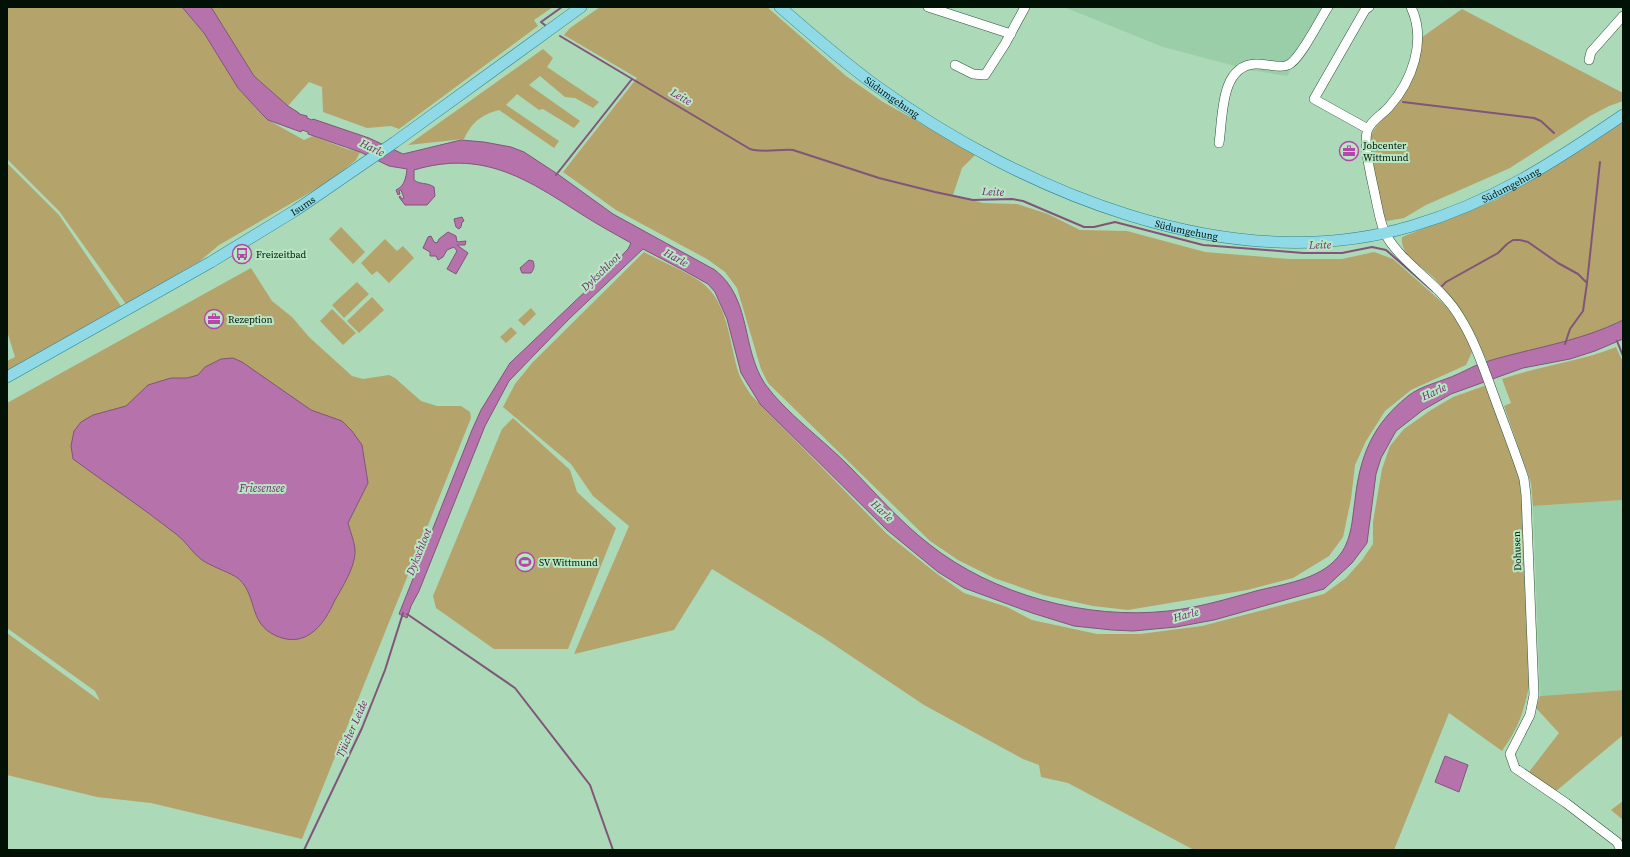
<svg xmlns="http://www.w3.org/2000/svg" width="1630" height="857" font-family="'Source Serif 4',serif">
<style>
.built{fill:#9acea8}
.green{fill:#b5a36c}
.water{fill:#b672ab;stroke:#80557a}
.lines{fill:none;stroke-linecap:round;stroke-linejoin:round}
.stream{stroke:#80557a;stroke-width:2}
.minor-casing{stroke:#2a5438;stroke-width:10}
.major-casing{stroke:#2e838f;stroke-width:12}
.minor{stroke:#fff;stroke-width:9}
.major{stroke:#90dae8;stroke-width:11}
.labels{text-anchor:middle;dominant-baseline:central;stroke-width:4;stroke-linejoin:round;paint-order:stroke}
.street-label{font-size:10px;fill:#021106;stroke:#b8e7c4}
.poi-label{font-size:10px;fill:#021106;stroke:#b8e7c4;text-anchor:start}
.water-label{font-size:11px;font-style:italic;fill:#792770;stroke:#b8e7c4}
</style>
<rect width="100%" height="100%" fill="#acd9b7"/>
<!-- built -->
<path class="built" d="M1064,7H1331L1287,76L1250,70L1163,47Z
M1623,500V690L1540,696L1533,506Z"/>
<!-- green -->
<path class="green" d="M7,7H182L204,33L238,88L260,112L268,120L304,140L313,136L347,149L360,152L356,160L330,181L219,245L200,261L126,304L59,211L7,159Z
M211,7H553L534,20L538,26L399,129L391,126L367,128L323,112L322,87L309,82L288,106L254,76Z
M600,7H767L846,76L883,102L976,154L962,168L953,195L983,203L1017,204L1048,214L1080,230L1127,231L1205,252L1289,259H1342L1374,252L1393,259L1453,312L1467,334L1472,352L1466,365L1411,390L1385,411L1366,441L1355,465L1351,499L1343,537L1329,556L1293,578L1247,590L1128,610L1093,606L1043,595L994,578L958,560L930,541L768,383L761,369L737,288L725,272L707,259L616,210L563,172L637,78L564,35L570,28Z
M1462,9L1623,93V101L1609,106L1590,116L1510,168L1426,205L1404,218L1387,221L1384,218L1369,147C1371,123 1387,119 1399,102C1414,80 1419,63 1421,38Z
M543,49L553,58L547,67L599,102L593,108L575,98L565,97L540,76L529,85L580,121L574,128L543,109L539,110L517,94L506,105L559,141L554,148L499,110C481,115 472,122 464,139L408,145Z
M1623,122V320L1591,334L1572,340L1487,361C1472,331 1458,303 1434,278C1422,266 1400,256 1402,237L1496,200L1583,149Z
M7,163L59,215L121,306L7,371V361L15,357L7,331Z
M341,227L365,252L353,264L329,239Z
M385,239L397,251L403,246L414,258L389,283L377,271L372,275L361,263Z
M644,252C662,262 684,270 701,282C729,302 729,344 739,374C742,382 747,388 751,395L887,534L936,573L964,593L1007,607L1032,620L1097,634H1140L1202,626L1324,594L1346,578L1362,560L1373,544V522L1382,469L1390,446L1404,429L1431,410L1453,397L1487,385L1519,475L1522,501L1529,686C1524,712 1518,729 1502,751L1449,713L1394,850H1194L1068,783L1041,777L1039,765L1023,759L924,705L824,638L712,569L674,630L574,654L629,526L593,496L571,464L503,407L515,384L532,363Z
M251,268L272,301L292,317L309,337L352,376L363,379L389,375L395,378L421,401L437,406H461L470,412L471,418L302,839L151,803L97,797L7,775V633L100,701L95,691L7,628V403Z
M357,282L369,294L344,318L332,305Z
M372,297L384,310L359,333L347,321Z
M531,308L536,314L524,326L518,320Z
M332,309L356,333L343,345L320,321Z
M511,327L517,333L506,343L500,337Z
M1616,347L1623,362V500L1533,506L1531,483L1504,406L1511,403L1502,379C1539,366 1579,362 1616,347Z
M513,418L570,470L577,492L616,528L568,649H494L436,608L433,596L502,429Z
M1623,690V735L1555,792L1529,772L1559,733L1536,708L1540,696Z
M1623,801V820L1611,810Z"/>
<!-- water -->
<path class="water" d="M182,7H211L254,76L288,106L299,113V114L307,116V118L312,120L313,119L369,138L403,154L461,140L484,142L511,147L524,152L559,175L613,214L715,270C752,299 741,348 765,384C786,413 821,438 847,464C874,491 899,521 929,544C993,595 1087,620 1168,611C1197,608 1227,599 1256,591C1283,584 1319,580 1338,557C1352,541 1352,520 1355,500C1360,456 1372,425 1408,396C1422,385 1441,382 1458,374C1467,370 1475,365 1485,362C1531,348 1579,342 1623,320V339L1595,351L1570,359L1523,368L1451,394L1423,410L1396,431L1381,458L1376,474L1367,543L1352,563L1324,589L1214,620L1176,627L1133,631L1112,630L1074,626L1032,613L964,588L938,572L887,530L760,404L741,373L727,319L715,292L708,284L683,270L643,249L569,319L509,381L485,426L419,591L411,606L407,618L399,614L472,430L481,410L510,363L610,268L628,249L631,243C613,233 595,223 578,212C524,177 481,150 414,170V180C420,185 427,182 434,187L435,196L427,205H405L399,197L400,196L402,199L404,198L401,190L399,191L400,194L398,195L396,190C405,186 406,177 407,169L389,166L360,152L308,134V132L302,130L301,132L268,120L260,112L238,88L204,33Z
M462,217L464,221L462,222L461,227L459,229L456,227L454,219Z
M448,232L456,236L457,242L466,241L465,245H457L468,253L456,274L447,269L457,251L454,247L447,250L443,257L438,260L436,256H430V252L423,248L428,237L431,236L434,242L437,243L439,239Z
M529,260L533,261C535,266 534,269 531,273H522L520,268Z
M233,358L242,362L311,410L342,421L352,431L362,445L368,483L348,523C350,531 354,540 355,549C356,567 342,587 334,602C325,622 309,646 282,638C247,627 259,598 239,579C232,573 212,567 202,560C192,553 186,541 176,534C143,508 107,484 73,459L71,446L74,431L81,422L93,415L126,406L148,385L171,378H187L198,375L205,367L221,359Z
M1445,756L1468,765L1459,792L1435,782Z"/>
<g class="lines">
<!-- stream -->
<path class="stream" d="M546,26L541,22L562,7
M560,36L750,149C763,153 779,149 793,150L879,178L935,192L973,200L1012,199L1023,201L1084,227H1094L1115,222L1203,245L1303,253H1342L1372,247L1386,250L1433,291
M1403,102L1534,118L1541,121L1554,133
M556,175L632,79
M1587,283L1600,162
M1441,287L1446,282L1498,253L1507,244L1513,240H1520L1528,242L1558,263L1578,274L1587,283L1583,311L1570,329L1565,344
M1617,341L1623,356
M407,614L515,688L590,785L613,850
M304,850L362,728L385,670L403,613"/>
<defs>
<path id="minor" d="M928,7L1011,34
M1411,7C1427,41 1412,81 1389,107C1383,114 1372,120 1368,129C1362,143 1372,179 1375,195C1378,208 1380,224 1386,235C1402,264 1441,285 1459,316C1475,341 1484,369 1494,396C1504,424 1515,451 1524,479L1526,495L1534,695L1530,715L1510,754L1515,768L1566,803L1617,842L1621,850
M1589,60L1591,52L1623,16
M955,65L973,74L985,75L1005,44L1025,7
M1368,129L1314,99L1365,10L1369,7
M1219,143C1223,117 1220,66 1255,64C1265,63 1279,69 1288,65C1300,60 1320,19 1328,7"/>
<g id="major">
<path id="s1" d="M780,7C811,34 842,61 875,85C1021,191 1230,280 1412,226C1493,202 1554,162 1623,115"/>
<path id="s2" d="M7,377L211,262L296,210L395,142L581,7"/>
</g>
</defs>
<!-- minor casing -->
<use href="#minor" class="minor-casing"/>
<!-- major casing -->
<use href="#major" class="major-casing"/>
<!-- minor -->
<use href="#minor" class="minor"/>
<!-- major -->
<use href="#major" class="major"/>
</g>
<!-- icons -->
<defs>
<symbol id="office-ring" viewBox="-11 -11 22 22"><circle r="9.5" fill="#b8e7c4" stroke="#b447a7" stroke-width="1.5"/><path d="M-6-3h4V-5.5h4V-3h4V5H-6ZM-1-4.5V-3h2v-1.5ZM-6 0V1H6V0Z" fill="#b447a7"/></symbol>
<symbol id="bus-ring" viewBox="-11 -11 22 22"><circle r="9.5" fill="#b8e7c4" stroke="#b447a7" stroke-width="1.5"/><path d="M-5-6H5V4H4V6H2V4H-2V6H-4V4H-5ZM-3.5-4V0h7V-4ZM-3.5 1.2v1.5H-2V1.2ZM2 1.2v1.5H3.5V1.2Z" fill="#b447a7"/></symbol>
<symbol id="stadium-ring" viewBox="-11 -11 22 22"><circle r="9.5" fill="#b8e7c4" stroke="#b447a7" stroke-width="1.5"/><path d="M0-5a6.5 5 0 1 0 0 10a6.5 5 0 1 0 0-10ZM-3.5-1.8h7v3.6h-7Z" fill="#b447a7"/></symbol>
</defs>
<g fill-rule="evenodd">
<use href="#office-ring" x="1338" y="140" width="22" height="22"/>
<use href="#bus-ring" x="231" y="243" width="22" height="22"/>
<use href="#office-ring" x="203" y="308" width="22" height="22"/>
<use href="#stadium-ring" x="514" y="551" width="22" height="22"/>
</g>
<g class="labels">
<!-- street labels -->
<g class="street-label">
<text stroke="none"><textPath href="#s1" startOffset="144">Südumgehung</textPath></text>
<text stroke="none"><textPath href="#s1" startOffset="804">Südumgehung</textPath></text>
<text stroke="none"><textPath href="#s2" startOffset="342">Isums</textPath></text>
<text stroke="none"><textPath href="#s1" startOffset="469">Südumgehung</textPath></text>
<text transform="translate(1517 551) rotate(-92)">Dohusen</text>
</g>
<!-- poi labels -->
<g class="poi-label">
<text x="1363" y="145">Jobcenter<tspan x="1363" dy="12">Wittmund</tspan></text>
<text x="256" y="254">Freizeitbad</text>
<text x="228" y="319">Rezeption</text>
<text x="539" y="562">SV Wittmund</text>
</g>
<!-- water labels -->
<g class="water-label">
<text transform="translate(681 97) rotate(30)">Leite</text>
<text transform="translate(372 148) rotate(25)">Harle</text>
<text transform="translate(993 192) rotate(2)">Leite</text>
<text transform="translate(1320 245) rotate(-1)">Leite</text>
<text transform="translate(676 258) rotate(29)">Harle</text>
<text transform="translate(601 272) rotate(-44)">Dykschloot</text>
<text transform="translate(1434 392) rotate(-25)">Harle</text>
<text x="262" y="488">Friesensee</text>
<text transform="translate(882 511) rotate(43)">Harle</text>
<text transform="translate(419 552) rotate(-68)">Dykschloot</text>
<text transform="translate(1186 615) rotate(-15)">Harle</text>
<text transform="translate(352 729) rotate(-66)">Tjücher Leide</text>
</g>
</g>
<!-- border -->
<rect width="1630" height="857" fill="none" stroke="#021106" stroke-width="16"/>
</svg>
